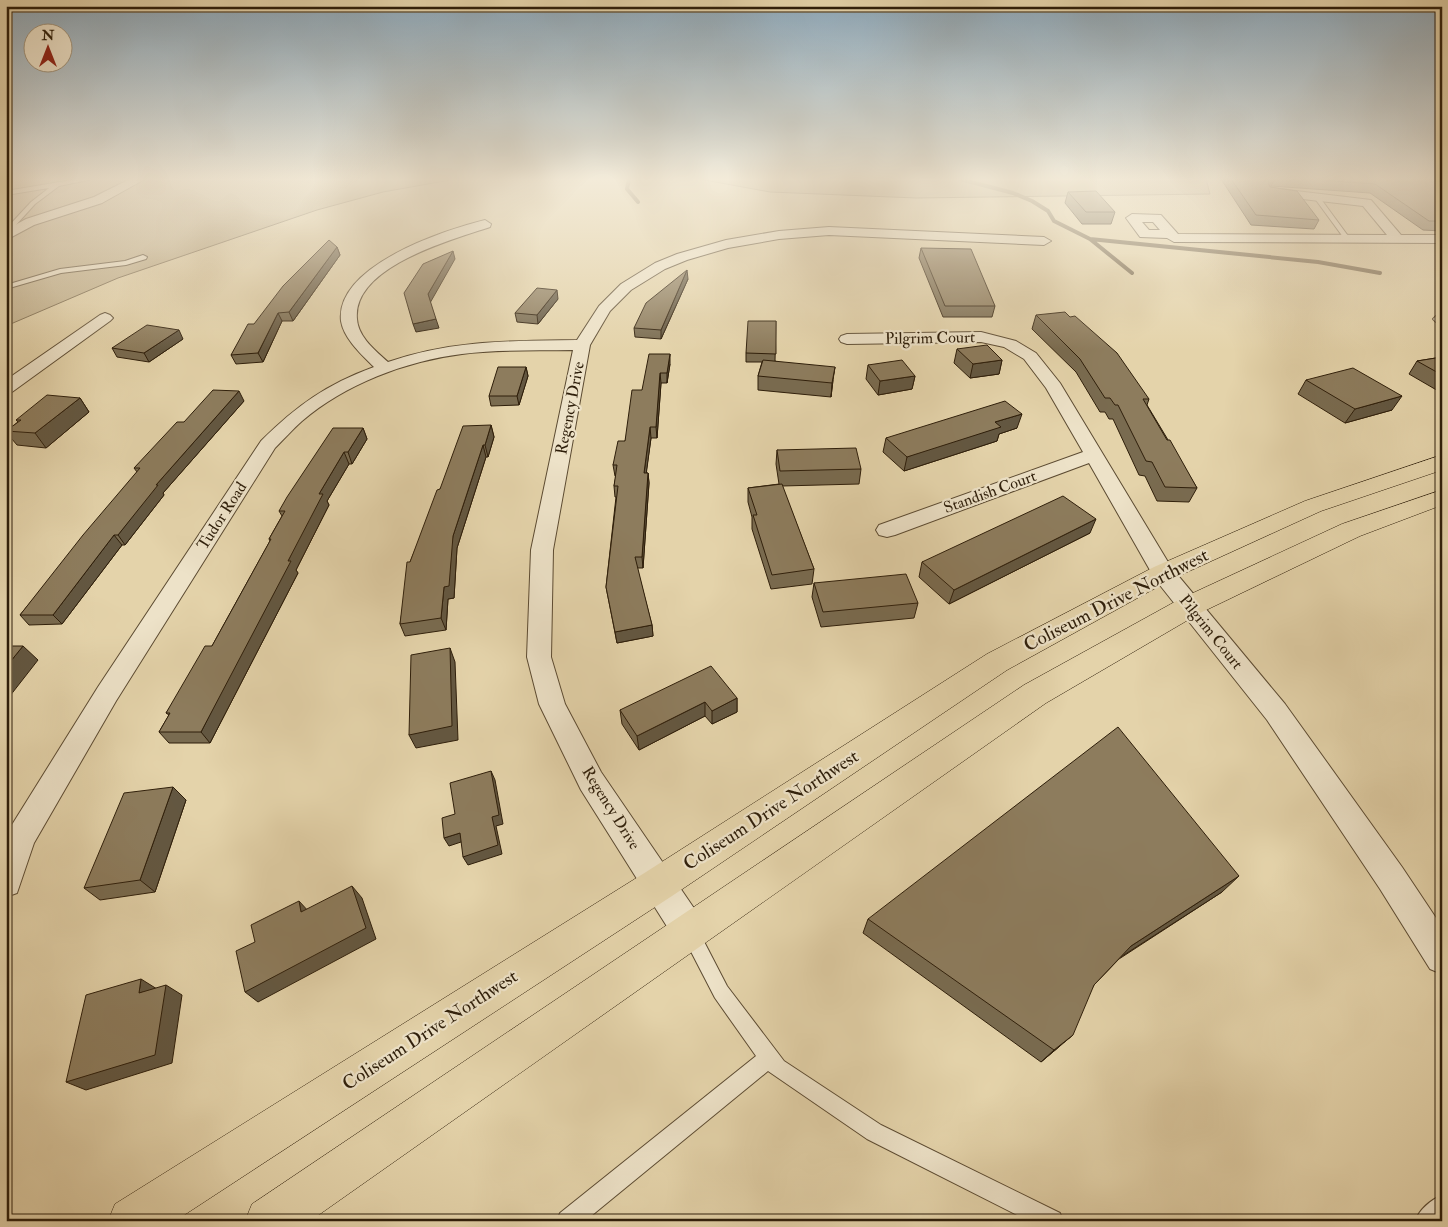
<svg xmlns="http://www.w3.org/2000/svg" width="1448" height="1227" font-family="'IM FELL Double Pica',serif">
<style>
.green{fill:#c5b48f;stroke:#7a694c}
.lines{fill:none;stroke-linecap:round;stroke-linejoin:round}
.stream{stroke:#76654a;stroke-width:4}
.service-casing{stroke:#5c4b32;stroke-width:2}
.minor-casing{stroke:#5c4b32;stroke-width:2}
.primary-casing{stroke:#2e1e0a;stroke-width:1}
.service{fill:#ede2c8;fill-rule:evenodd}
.minor{fill:#ede2c8;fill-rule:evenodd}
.primary{fill:#e4d3aa;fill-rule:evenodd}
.wall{fill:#796b50;stroke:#2e1e0a}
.shaded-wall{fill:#635741;stroke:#2e1e0a}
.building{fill:#8d7c5d;stroke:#2e1e0a}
.labels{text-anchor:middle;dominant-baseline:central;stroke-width:4.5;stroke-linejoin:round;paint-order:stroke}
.street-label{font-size:16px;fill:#2e1e0a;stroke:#ede2c8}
.near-street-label{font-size:19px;fill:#2e1e0a;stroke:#ede2c8}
</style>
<rect width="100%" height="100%" fill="#e4d3aa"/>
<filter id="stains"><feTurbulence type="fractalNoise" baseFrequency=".004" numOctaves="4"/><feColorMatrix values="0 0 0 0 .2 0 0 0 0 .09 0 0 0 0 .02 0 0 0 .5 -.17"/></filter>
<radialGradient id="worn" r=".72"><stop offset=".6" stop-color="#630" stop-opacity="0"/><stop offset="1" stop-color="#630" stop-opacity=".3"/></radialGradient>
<!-- green -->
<path class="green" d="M6,179H456L383,192L317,210L118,278L6,326Z
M699,179H1206L1210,194L916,198L770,192Z"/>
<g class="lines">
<!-- stream -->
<path class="stream" d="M629,179L627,189L638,202
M960,179L1013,193L1032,201L1048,211L1054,221L1090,239L1132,273
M1090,239L1318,262L1380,273"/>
<defs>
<path id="service" d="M78,179H93L59,186L35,204L6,236V229L31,202L49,188L6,195V191Z
M1314,195H1318L1351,240L1350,241H1346L1313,196Z
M143,255L147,257L146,259L126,265L61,273L6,289V285L60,269L125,261Z
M691,925L697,928L727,986L784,1061L881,1125L1060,1213L1063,1221H1029L867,1139L768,1071L585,1221H557L560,1213L756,1056L715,998L685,940L682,934L685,928Z
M1442,1195V1221H1415C1420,1209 1431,1200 1442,1195Z"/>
<path id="minor" d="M130,179H145L102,203L34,225L6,240V230L26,219L94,197Z
M1271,188L1371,200L1401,235H1442V243L1174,242L1167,238L1140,237L1126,218L1132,214L1161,215L1178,234L1387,235L1363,206L1267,195L1265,192L1267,189ZM1142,222H1153L1160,230H1149Z
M485,220L491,224L490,227C451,240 352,267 357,319C358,337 376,351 388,362C453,340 510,341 577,340L599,306L621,284L655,263L677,254L726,240L779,231L829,227L1044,237L1051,241L1044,245L829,235L779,239L728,248L687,260L665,269L631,290L610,311L590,345L553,550L551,657L565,704L601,772L702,920L706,932L702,944L690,948L678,944L581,790L539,704L527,657L531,550L573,350C536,351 499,349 462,354C406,361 345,384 302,421C293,429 284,439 275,448L116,701L34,843L17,893L6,897V837L10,828L98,687L261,441C296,406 327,384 374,367C362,355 344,339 341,321C335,266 444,230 485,220Z
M105,313L110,315L113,318L110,321L12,392L6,393V380L100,315Z
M1442,314V324L1436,322L1433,319L1436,316Z
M981,332L1016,341L1036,353L1060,383L1171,567L1285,704L1402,867L1442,927V974L1430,969L1380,889L1267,720L1155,579L1089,463L895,535L887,537L879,535L876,530L879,525L1083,452L1046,388L1024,359L1004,347L981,342L847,344L841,342L839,339L841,336L847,334Z"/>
<path id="primary" d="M1442,455V470L1321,511L1172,579L1007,670L672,896L175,1221H108L115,1204L646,872L987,654L1154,567L1305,501Z
M1442,490V505L1360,536L1200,613L1046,703L310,1221H245L252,1204L1024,685L1180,599L1342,524Z"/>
</defs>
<!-- service casing -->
<use href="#service" class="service-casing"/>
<!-- minor casing -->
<use href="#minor" class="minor-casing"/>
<!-- primary casing -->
<use href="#primary" class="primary-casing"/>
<!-- service -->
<use href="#service" class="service"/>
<!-- minor -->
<use href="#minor" class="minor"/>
<!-- primary -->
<use href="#primary" class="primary"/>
</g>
<!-- wall -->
<path class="wall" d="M1221,179H1442V231L1423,230L1370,193L1271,186H1270L1319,220L1314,229L1251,225Z
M1068,192L1115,212L1111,224H1082L1065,203Z
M337,247L340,255L293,321H282L263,362L236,364L231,355Z
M921,248L995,306L992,317H943L919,258Z
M688,279L661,339L635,337L634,328Z
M558,299L538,324L517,322L515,313Z
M1036,315L1149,399L1147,405L1197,488L1189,502L1157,501L1145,476L1139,475L1113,419H1109L1105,412H1100L1076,372L1032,329Z
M776,321L775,361L833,380L831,397L758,390V376L762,362H746V353Z
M183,339L149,362L117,357L112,348Z
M957,349L1002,360L999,374L970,378L954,363Z
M1442,357V399L1437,396L1440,392L1409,374L1417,361Z
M670,364L667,383H661L657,438H651L646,473H648L649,483L643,568H637L652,625L653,636L617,643L606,587L616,497H615L614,486L616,476H615L613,465L625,441L642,390Z
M868,365L915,376L912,389L878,395L866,379Z
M526,367L528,376L519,405L491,406L489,396Z
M1306,380L1392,410L1345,423L1298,394Z
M80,398L89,412L46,448L17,445L6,432V431L18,422L16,420Z
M244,401L163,493L164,495L125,545H122L62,624L29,625L20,615L137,472L134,468L184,422Z
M491,425L494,437L488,457H486L457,548L454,598L448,599L446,630L405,636L400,624L410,562L440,489Z
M363,428L367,439L352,464H349L327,501L329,505L296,570L298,573L210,743H169L159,732L169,715L166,713L212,646L270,541L269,539L282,516L279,511Z
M1017,428L999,434L997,441L904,471L883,452L886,438Z
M777,450L861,469L859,484L782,486L814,569L812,584L771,589L752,529V517L748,502V488L779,484L776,464Z
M1090,533L949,604L919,577L922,562Z
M814,583L918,603L914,618L821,627L812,597Z
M737,698V712L712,724L705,716L639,750L622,724L620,710Z
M186,800L155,892L100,900L84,888Z
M1222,892L1119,959L1094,985L1060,1046L1041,1062L863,933L868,919Z"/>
<!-- shaded-wall -->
<path class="shaded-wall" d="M1270,179H1275L1271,186L1267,187L1268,182Z
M337,247L340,255L293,321L289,312Z
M453,251L455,259L430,303L428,294Z
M687,270L688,279L661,339V330Z
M557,290L558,299L538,324L537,315Z
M278,313L282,321L263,362L258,353Z
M436,319L439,328L416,332L413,324Z
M179,330L183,339L149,362L144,353Z
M670,354V364L667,383V373Z
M1002,360L999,374L970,378L973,364Z
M526,367L528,376L519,405L517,396Z
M835,367L833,380L831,397L832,383Z
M660,373L661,383L657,438L656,427Z
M915,376L912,389L878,395L880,381Z
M239,391L244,401L163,493L164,495L125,545L118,535L156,485Z
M1402,396L1392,410L1345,423L1355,409Z
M80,398L89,412L46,448L35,433Z
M1022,414L1017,428L999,434L997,441L904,471L907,457L995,422Z
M491,425L494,437L488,457L485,445Z
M650,427L651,438L645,483L644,473Z
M363,428L367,439L352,464L348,452Z
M483,445L486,457L457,548L454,598L448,599L446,630L441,618L444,587L453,536Z
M344,452L349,464L327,501L329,505L296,570L298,573L210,743L201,732L288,561L319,494Z
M648,473L649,483L643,568L642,557Z
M1096,519L1090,533L949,604L954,590Z
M114,535L122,545L62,624L53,615Z
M652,625L653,636L617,643L615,632Z
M23,646L38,660L6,701V667Z
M450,648L455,662L458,740L416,748L409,735Z
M737,698V712L712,724V711Z
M705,702V716L639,750L637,736Z
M491,771L495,780L503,824L496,826L502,854L468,865L463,857L492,817Z
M173,787L186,800L155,892L140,880Z
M460,833L464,841L449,846L444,838Z
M1239,876L1222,892L1116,960L1131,946Z
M352,886L362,898L376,939L258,1002L245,992Z
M299,901L310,913L301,912Z
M141,979L157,989L139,993Z
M166,985L182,995L172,1063L86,1090L66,1082Z
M1073,1035L1060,1046L1041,1062L1054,1050Z"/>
<!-- building -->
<path class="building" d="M1231,179H1270L1268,182L1270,187L1297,191L1319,220L1256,215Z
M1306,179H1442V221H1429L1375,184Z
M1096,191L1115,212H1086L1068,192Z
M329,240L337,247L289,312L278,313L258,353L231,355L248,324H254L283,286Z
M921,248L971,249L995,306H945Z
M453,251L428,294L436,319L413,324L404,293L423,264Z
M687,270L661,330L634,328L646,303Z
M537,288L557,290L537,315L515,313Z
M1065,312L1070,317L1075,316L1117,353L1149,399H1143L1167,440H1170L1197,488L1165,487L1152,462L1146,461L1118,405H1115L1110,398H1105L1080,359L1036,315Z
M748,321H776V354L746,353Z
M147,325L179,330L144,353L112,348Z
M987,345L1002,360L973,364L957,349Z
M649,354H670L667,373H660L656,427H650L644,473H648L642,557H635L652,625L615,632L606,587L618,486H614L617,465H613L618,441H625L632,390H642Z
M1442,357V375L1417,361Z
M763,360L835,367L832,383L758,376Z
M902,360L915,376L880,381L868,365Z
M498,367H526L517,396H489Z
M1353,368L1402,396L1355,409L1306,380Z
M213,390L239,391L156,485H158L118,535H114L53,615H20L83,535L140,468H134L177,422H184Z
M47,395L80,398L35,433L6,431L21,420H16Z
M1005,401L1022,414L995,422L1001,427L907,457L886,438Z
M491,425L485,445H483L453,536L449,586L444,587L441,618L400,624L407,562H410L437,490L440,489L463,426Z
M333,428H363L348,452H344L319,494H323L288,561H291L201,732H159L170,713H166L205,646H212L271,539H269L285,511H279L287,497Z
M856,448L861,469L780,471L777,450Z
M782,484L814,569L772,575L753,515H757L748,488Z
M1063,496L1096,519L954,590L922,562Z
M906,574L918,603L823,612L814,583Z
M6,646H23L6,667Z
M450,648L452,726L409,735L411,655Z
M711,666L737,698L712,711L705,702L637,736L620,710Z
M1118,727L1239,876L1131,946L1094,985L1073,1035L1054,1050L868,919Z
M491,771L499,815L492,817L498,845L463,857L460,833L444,838L442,818L455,814L450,783Z
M173,787L140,880L84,888L124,793Z
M352,886L366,928L245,992L236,951L255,942L251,925L299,901L301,912Z
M141,979L139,993L166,985L155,1055L66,1082L86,995Z"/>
<!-- sky -->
<linearGradient id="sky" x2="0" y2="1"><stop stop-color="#8da8ba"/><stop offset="0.51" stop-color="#f3ebd9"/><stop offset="1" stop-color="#f3ebd9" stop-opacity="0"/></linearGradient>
<rect width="1448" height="351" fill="url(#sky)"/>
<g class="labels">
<!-- street labels -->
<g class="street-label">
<text transform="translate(930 338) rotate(-1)">Pilgrim Court</text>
<text transform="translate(570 408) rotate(-79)">Regency Drive</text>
<text transform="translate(990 492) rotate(-20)">Standish Court</text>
<text transform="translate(222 516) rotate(-57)">Tudor Road</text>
<text transform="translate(1211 632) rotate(51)">Pilgrim Court</text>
<text transform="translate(611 808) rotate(58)">Regency Drive</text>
</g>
<!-- near-street labels -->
<g class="near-street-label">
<text transform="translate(1116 600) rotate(-27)">Coliseum Drive Northwest</text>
<text transform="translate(771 810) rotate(-33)">Coliseum Drive Northwest</text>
<text transform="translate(430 1030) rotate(-33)">Coliseum Drive Northwest</text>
</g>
</g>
<!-- margin -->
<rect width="1448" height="1227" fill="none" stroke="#e4d3aa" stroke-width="25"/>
<rect x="8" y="8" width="1433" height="1212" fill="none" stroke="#2e1e0a" stroke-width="2.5"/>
<rect x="12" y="12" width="1423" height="1202" fill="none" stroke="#2e1e0a"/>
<!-- north arrow -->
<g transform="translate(48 48)"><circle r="24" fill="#ede2c8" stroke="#a1947c"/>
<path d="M0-4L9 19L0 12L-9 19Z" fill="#8f2418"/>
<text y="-8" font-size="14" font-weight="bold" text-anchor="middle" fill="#2e1e0a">N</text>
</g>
<rect width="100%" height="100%" filter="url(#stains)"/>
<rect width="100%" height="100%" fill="url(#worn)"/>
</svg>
